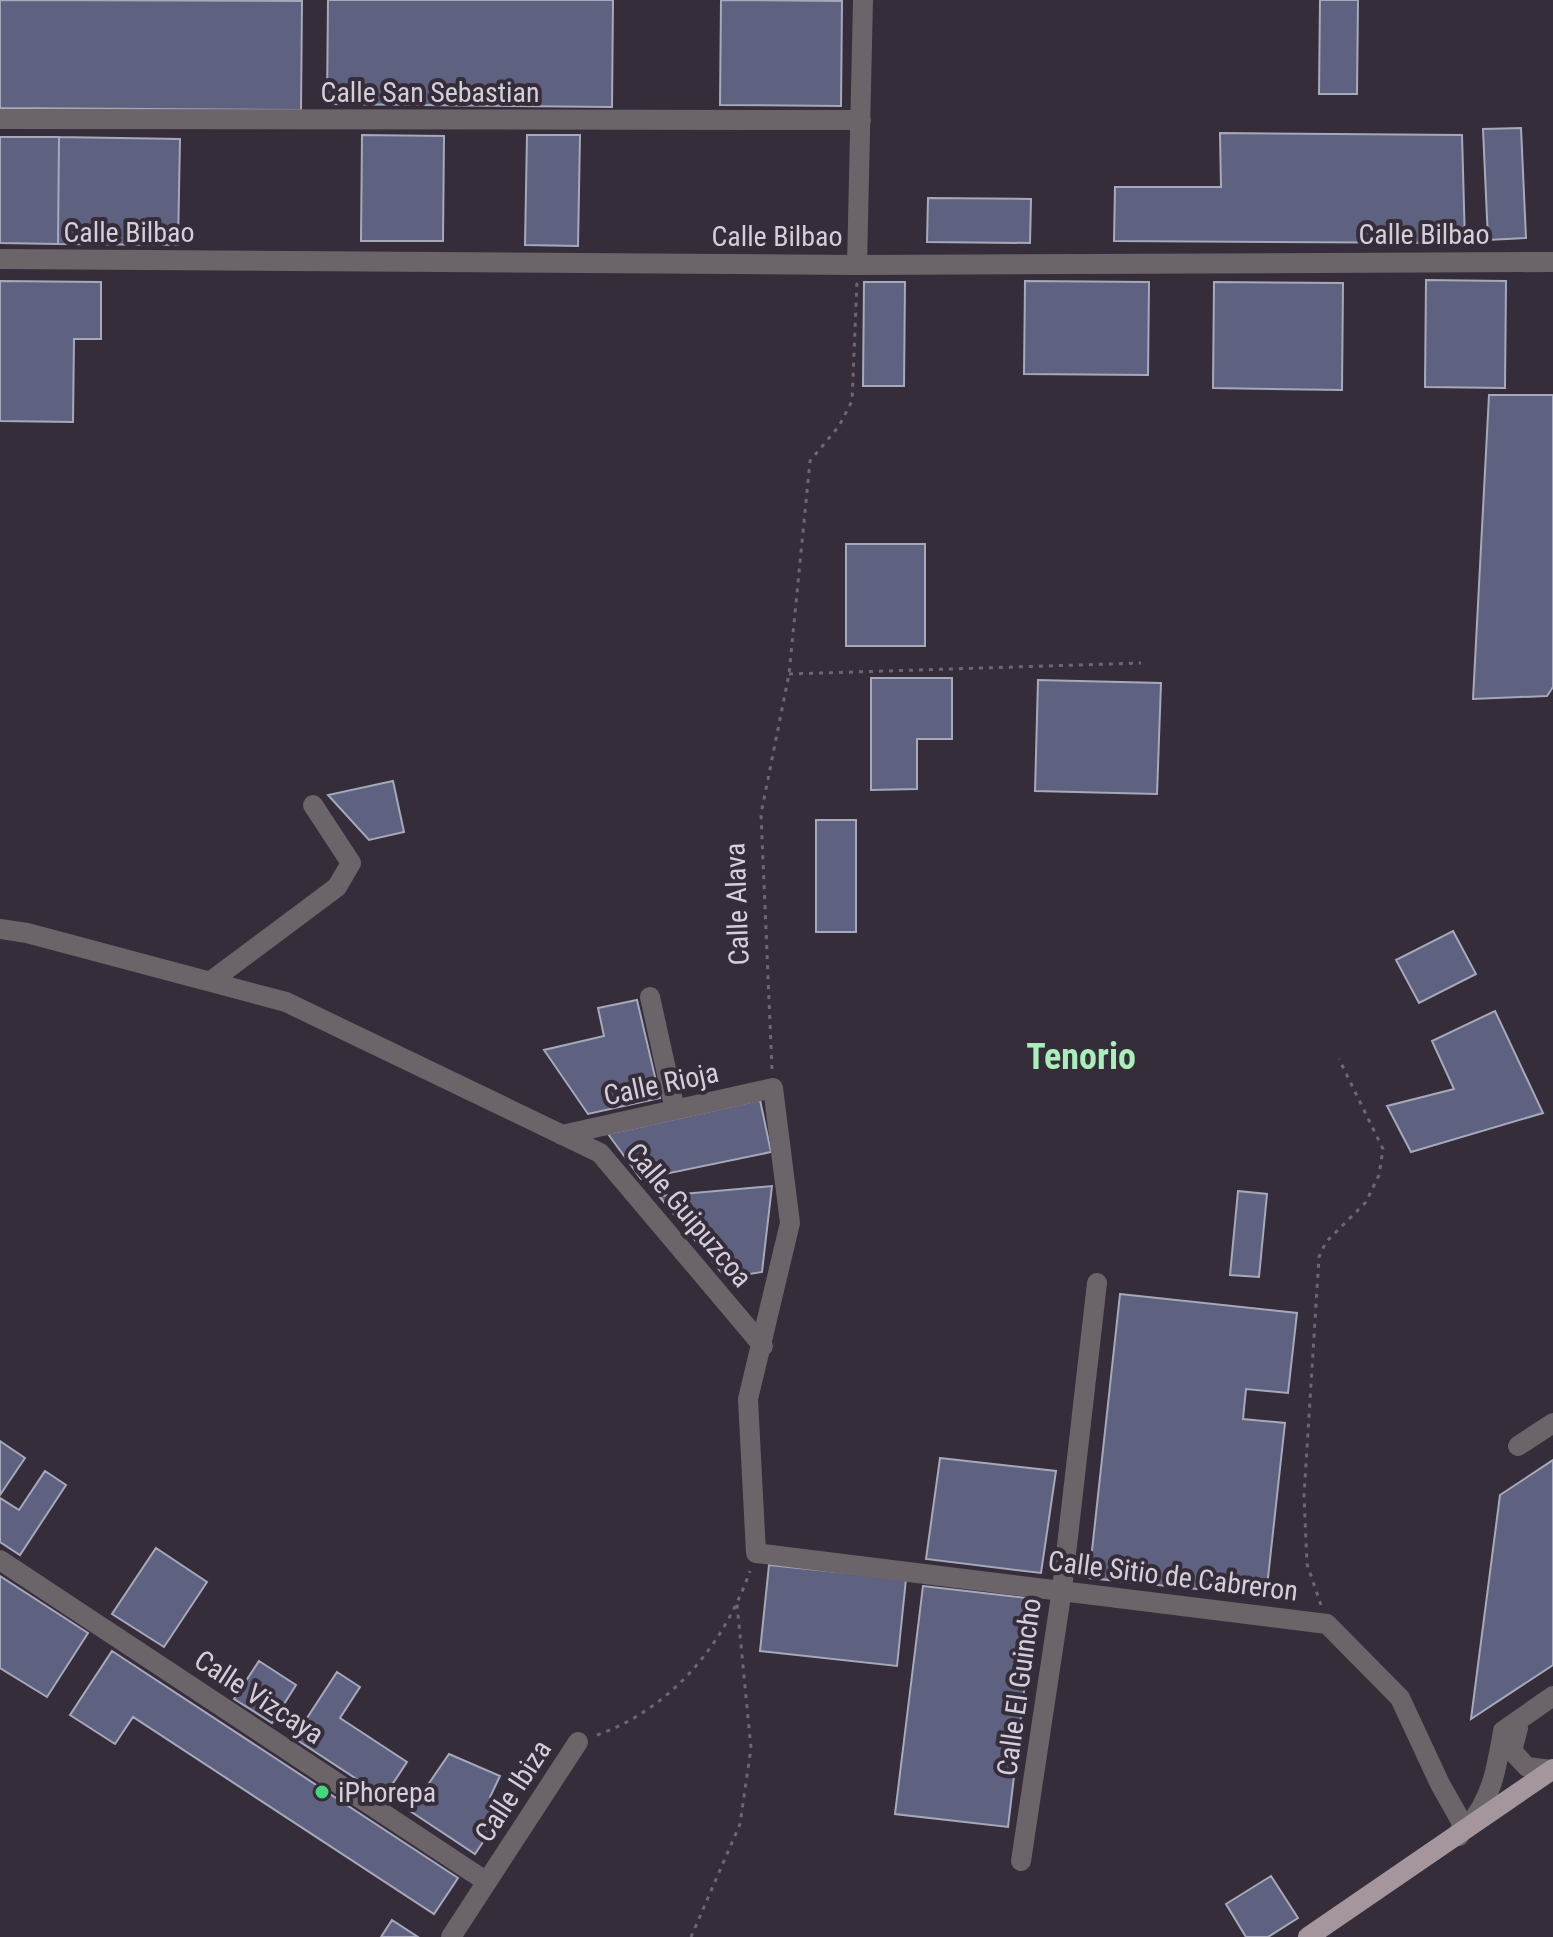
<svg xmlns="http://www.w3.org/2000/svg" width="1553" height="1937" font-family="'Roboto Condensed',sans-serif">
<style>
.building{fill:#5e617f;stroke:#a6a9ba;stroke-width:2}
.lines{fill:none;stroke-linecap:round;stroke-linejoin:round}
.path{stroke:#6e6773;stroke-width:3;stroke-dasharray:4 6;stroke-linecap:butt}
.minor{stroke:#6b6468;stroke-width:20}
.major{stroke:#a5969e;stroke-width:20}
.poi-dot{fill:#43d77b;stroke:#352d3a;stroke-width:3}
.labels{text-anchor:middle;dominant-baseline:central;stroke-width:8;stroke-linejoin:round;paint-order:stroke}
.street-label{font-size:28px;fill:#d4cfd8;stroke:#352d3a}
.poi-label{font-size:28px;fill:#d4cfd8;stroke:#352d3a;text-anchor:start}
.district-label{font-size:36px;font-weight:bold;fill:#a9efbb;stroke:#352d3a}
</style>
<rect width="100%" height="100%" fill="#352d3a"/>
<!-- building -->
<path class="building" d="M0,0L302,1L301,110L0,108Z
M328,0H613L612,107L327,104Z
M721,0L842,1L841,106L720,105Z
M1320,0H1358L1357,94H1319Z
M1521,128L1526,238L1488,240L1483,129Z
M1220,133L1462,135L1465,243L1114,241L1115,187H1221Z
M362,135L444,136L443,241H361Z
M527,135H580L578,246L525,245Z
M0,137H59L58,244L0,243Z
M59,137L180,139L178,245L58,244Z
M928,198L1031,199L1030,243L927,242Z
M1426,280L1506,281L1505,388L1425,387Z
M0,281L101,282V339H74L73,422L0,421Z
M1025,281L1149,282L1148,375L1024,374Z
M864,282H905L904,386H863Z
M1214,282L1343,283L1342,390L1213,388Z
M1489,395H1553V687L1547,696L1473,699Z
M846,544H925V646H846Z
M871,678H952V739H917V789L871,790Z
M1038,680L1161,683L1157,794L1035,791Z
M393,781L404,832L369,840L328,795Z
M816,820H856V932H816Z
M1453,931L1476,974L1419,1003L1396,960Z
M637,1000L660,1098L588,1114L544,1050L604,1036L598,1008Z
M1495,1011L1543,1113L1411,1152L1387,1106L1454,1089L1432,1041Z
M760,1100L771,1152L641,1179L608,1134Z
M772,1186L762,1272L726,1278L659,1196Z
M1238,1191L1267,1194L1259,1277L1230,1275Z
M1120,1294L1297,1313L1288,1393L1246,1389L1243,1419L1285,1423L1266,1596L1089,1578Z
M0,1441L25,1458L0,1495Z
M940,1458L1056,1471L1041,1573L926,1559Z
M1553,1460V1665L1471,1719L1500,1495Z
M45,1471L66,1485L20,1555L0,1542V1498L19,1510Z
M156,1548L207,1582L164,1647L112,1614Z
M769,1565L906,1579L897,1666L760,1651Z
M0,1576L88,1633L47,1697L0,1668Z
M923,1586L1035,1599L1008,1827L895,1814Z
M112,1651L458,1878L434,1914L133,1717L115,1744L70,1715Z
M259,1661L296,1685L272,1723L234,1699Z
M337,1672L360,1687L340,1718L407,1762L384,1797L294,1738Z
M449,1754L500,1776L490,1797L506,1807L475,1854L410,1811Z
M1271,1876L1298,1918L1268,1937H1246L1226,1904Z
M392,1920L418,1937H381Z"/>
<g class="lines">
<!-- path -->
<path class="path" d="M789,674L1141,663
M772,1069L761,814L789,674L810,461L839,426L852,401L857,282
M1321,1605L1307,1564L1304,1496L1319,1257L1326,1242L1366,1202L1379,1175L1383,1149L1339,1059
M597,1735C671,1709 724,1645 750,1571
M691,1937L740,1824L751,1748L737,1604"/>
<!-- minor -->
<path class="minor" d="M0,119L861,120
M0,259L857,265L1553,262
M857,265L863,0
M0,929L27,933L286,1002L600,1153L763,1346
M211,981L337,887L351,863L313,805
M650,997L675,1110
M562,1135L773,1088L790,1223L748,1399L756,1553L1327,1624L1400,1698L1440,1784L1462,1823L1459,1836
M1518,1446L1553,1423
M0,1560L487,1882
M1518,1728L1512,1751L1527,1767L1553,1770
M1468,1826C1492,1799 1497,1766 1503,1731L1553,1696
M1021,1861L1062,1589L1097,1283
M451,1937L578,1742"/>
<!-- major -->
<path class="major" d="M1308,1937L1553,1769"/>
</g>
<!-- markers -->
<circle class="poi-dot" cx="322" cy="1792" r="8"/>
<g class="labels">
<!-- street labels -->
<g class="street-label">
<text x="430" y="92">Calle San Sebastian</text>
<text x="129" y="232">Calle Bilbao</text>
<text x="1424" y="234">Calle Bilbao</text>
<text x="777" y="236">Calle Bilbao</text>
<text transform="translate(737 904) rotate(-92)">Calle Alava</text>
<text transform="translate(661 1084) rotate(-12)">Calle Rioja</text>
<text transform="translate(689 1215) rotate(50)">Calle Guipuzcoa</text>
<text transform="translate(1173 1576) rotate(7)">Calle Sitio de Cabreron</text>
<text transform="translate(1019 1687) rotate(-82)">Calle El Guincho</text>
<text transform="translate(259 1697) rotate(33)">Calle Vizcaya</text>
<text transform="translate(513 1791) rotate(-57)">Calle Ibiza</text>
</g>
<!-- poi labels -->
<g class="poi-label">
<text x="338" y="1792">iPhorepa</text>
</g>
<!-- district labels -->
<g class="district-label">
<text x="1081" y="1057">Tenorio</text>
</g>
</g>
</svg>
